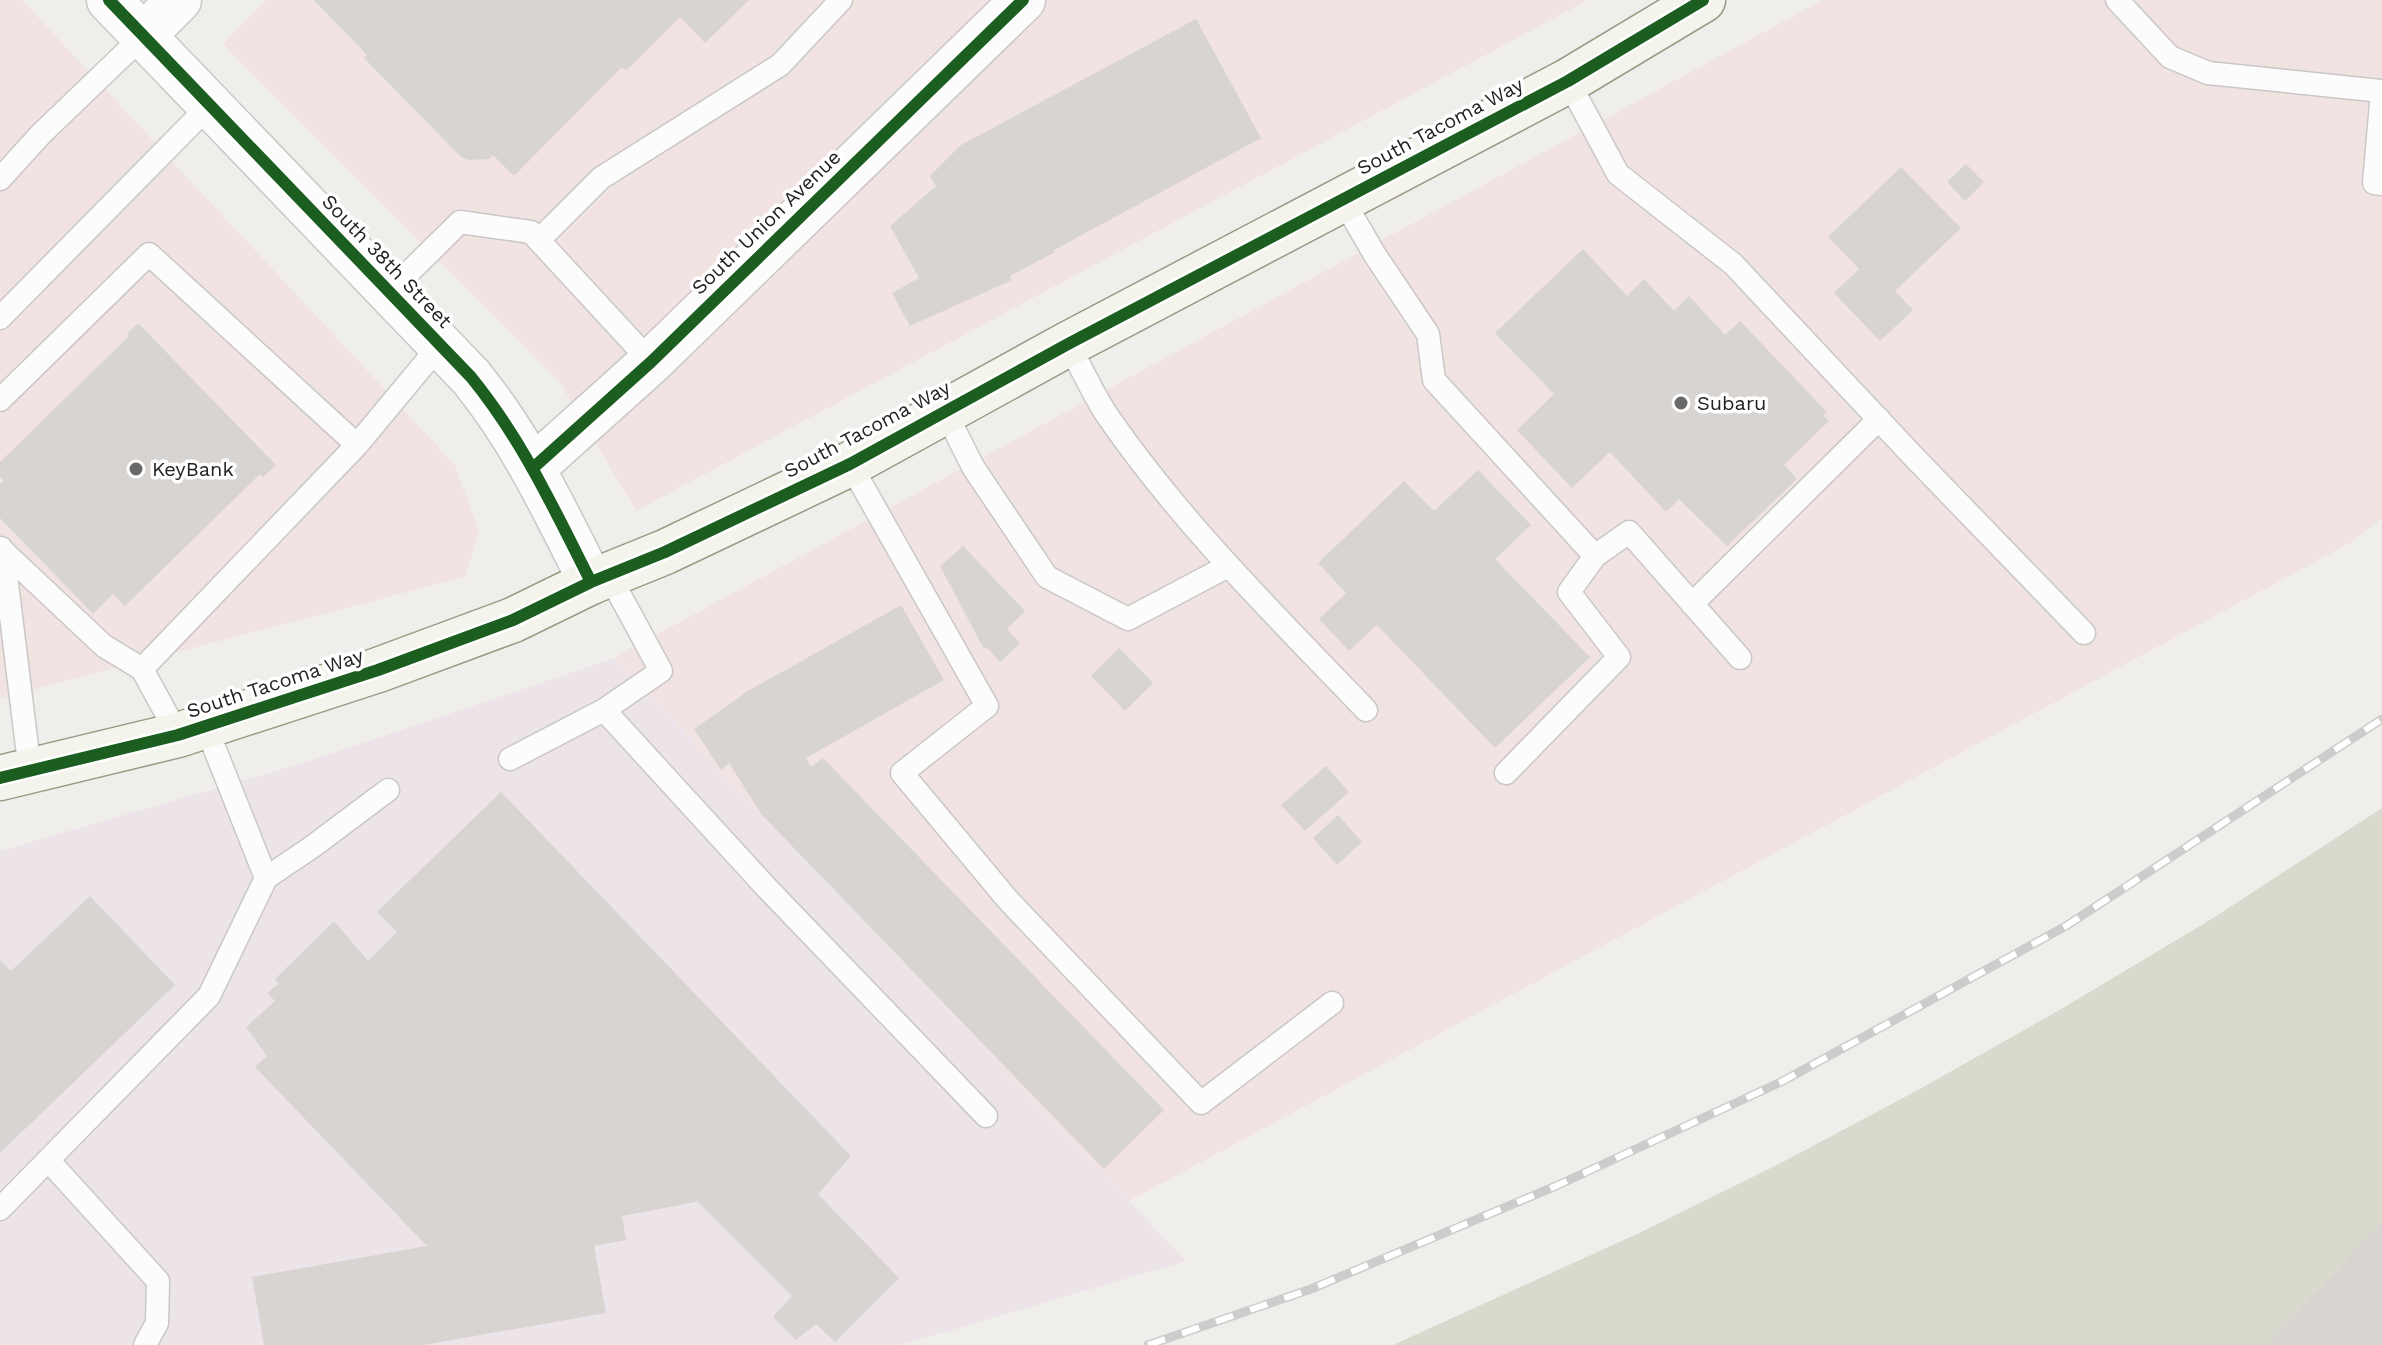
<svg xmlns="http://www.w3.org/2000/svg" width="2382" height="1345" font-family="'Work Sans',sans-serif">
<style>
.commercial{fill:#f1e3e1}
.industrial{fill:#ede4e9}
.construction{fill:#d9d9cd}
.building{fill:#d7d4d2}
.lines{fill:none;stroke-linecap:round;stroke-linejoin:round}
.service-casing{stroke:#c9c8c7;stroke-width:25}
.minor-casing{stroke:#c9c8c7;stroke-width:47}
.tertiary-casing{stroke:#c9c8c7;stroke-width:47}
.secondary-casing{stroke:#999a82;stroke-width:47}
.service{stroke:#fdfcfc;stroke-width:22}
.minor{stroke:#fdfcfc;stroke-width:44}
.tertiary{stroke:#fdfcfc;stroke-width:44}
.secondary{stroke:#f4f4ed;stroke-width:44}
.rail-casing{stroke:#ccc;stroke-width:9}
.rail{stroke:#fff;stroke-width:6;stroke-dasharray:18;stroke-linecap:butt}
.cycleway-casing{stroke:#fff;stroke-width:17}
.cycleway{stroke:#1b5e20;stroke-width:12}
.poi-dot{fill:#6a6968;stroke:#fff;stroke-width:3}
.labels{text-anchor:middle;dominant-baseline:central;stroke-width:7;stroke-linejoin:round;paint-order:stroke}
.street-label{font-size:20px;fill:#222;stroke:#fff}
.poi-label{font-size:20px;fill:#222;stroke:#fff;text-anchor:start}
</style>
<rect width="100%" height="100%" fill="#f0eeeb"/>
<!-- commercial -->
<path class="commercial" d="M0,0H22L455,465L479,532L465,577L0,698Z
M266,0H1588L636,511L560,383L223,44Z
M1823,0H2382V518L2352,542L1129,1201L614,658Z"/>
<!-- industrial -->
<path class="industrial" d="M614,658L1186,1261L901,1345H0V851L310,761Z"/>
<!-- construction -->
<path class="construction" d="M2382,808V1345H1393L1637,1234L1779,1164L1918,1090L2056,1012L2210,920Z"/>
<!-- building -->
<path class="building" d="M314,0H749L705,43L680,17L626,71L622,67L514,176L493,155L489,159L468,160L461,157L364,58L367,55Z
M1196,19L1261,138L1054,250L1055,252L1010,276L1012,280L910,326L892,293L919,278L890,226L936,186L930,176L961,145Z
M1966,164L1984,182L1965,201L1947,182Z
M1901,167L1961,228L1895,291L1913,310L1880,341L1834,293L1859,269L1828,237Z
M1583,249L1627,296L1644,279L1674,311L1689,296L1725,335L1740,321L1827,412L1823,415L1829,421L1784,465L1797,479L1727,546L1679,499L1666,512L1610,452L1572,488L1517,430L1554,394L1495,333Z
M138,323L276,465L263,477L260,474L125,606L113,594L93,614L0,518V484L4,481L0,477V462L129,336L127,334Z
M1478,470L1531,525L1495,559L1590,657L1495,748L1377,625L1349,651L1319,619L1346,593L1318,563L1404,481L1434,511Z
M963,546L1025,611L1007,629L1020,643L1000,662L986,647L984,649L940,566Z
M901,605L944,680L806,758L811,767L823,758L1164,1110L1104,1169L762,815L729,763L721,770L694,729L748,691Z
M1119,648L1153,683L1125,711L1091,676Z
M1326,766L1349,792L1305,831L1281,805Z
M501,792L851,1156L818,1194L899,1278L835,1342L816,1324L796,1340L773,1317L792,1296L696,1200V1202L622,1216L626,1240L594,1246L606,1313L423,1345H264L252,1277L427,1246L255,1067L267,1056L246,1027L275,1001L267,993L279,984L275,979L334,921L368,961L397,932L377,912Z
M1338,815L1362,842L1337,865L1313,838Z
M90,896L175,985L0,1153V960L11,971Z
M2382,1222V1345H2268Z"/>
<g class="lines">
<defs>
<path id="service" d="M2117,0L2170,57L2208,73L2382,91
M1568,81L1618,174L1733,264L1912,455L2084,633
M2382,92L2374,183L2382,184
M0,179L41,134L143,36
M1343,200L1375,255L1428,334L1434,380L1595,556L1629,532L1740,658
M539,240L601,178L780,65L841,0
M389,292L460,222L531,232L651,362
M0,318L210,105
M1068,344C1082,368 1093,395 1109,418C1183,525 1277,617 1366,710
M0,400L149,254L357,445
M945,411L973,467L1047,577L1128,619L1228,566
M850,464L987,706L902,773L1008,900L1201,1103L1332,1003
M1,548L3,551L30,771
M3,551L104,646L142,669L178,735
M1692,604L1879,419
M142,669L357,445L440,345
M604,710L766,887L986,1116
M510,759L604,710L661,671L609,575
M1506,773L1619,657L1569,592L1595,556
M266,878L312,847L388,790
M48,1160L158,1281L157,1323L145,1345
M0,1209L209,996L266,878L206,727"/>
<path id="minor" d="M143,36L179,0
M533,468L651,362L1023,0"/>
<path id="tertiary" d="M109,0L471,377C523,441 554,509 591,582"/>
<path id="secondary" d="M0,778L178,735L378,670L513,620L591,582L665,552L850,464L1068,344L1568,81L1703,0"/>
</defs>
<!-- service casing -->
<use href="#service" class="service-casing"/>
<!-- minor casing -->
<use href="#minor" class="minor-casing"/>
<!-- tertiary casing -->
<use href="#tertiary" class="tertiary-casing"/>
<!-- secondary casing -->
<use href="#secondary" class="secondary-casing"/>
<!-- service -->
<use href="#service" class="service"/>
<!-- minor -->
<use href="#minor" class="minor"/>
<!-- tertiary -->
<use href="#tertiary" class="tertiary"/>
<!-- secondary -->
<use href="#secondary" class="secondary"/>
<defs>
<path id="rail" d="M1148,1345L1311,1289L1556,1186L1783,1081L2066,926L2382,719"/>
</defs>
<!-- rail casing -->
<use href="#rail" class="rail-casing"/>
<!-- rail -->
<use href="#rail" class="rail"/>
<defs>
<path id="cycleway" d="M109,0L471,377C523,441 554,509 591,582
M533,468L651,362L1023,0
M0,778L178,735L378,670L513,620L591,582L665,552L850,464L1068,344L1568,81L1703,0"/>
</defs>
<!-- cycleway casing -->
<use href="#cycleway" class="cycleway-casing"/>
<!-- cycleway -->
<use href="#cycleway" class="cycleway"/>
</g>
<!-- markers -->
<g class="poi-dot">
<circle cx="1681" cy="403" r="8"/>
<circle cx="136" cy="469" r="8"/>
</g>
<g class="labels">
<!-- street labels -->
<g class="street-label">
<text transform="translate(1440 126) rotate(-28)">South Tacoma Way</text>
<text transform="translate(766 222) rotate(-44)">South Union Avenue</text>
<text transform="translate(387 261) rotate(46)">South 38th Street</text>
<text transform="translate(867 429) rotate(-28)">South Tacoma Way</text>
<text transform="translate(275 683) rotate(-18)">South Tacoma Way</text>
</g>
<!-- poi labels -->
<g class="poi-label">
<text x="1697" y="403">Subaru</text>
<text x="152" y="469">KeyBank</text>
</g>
</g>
</svg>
